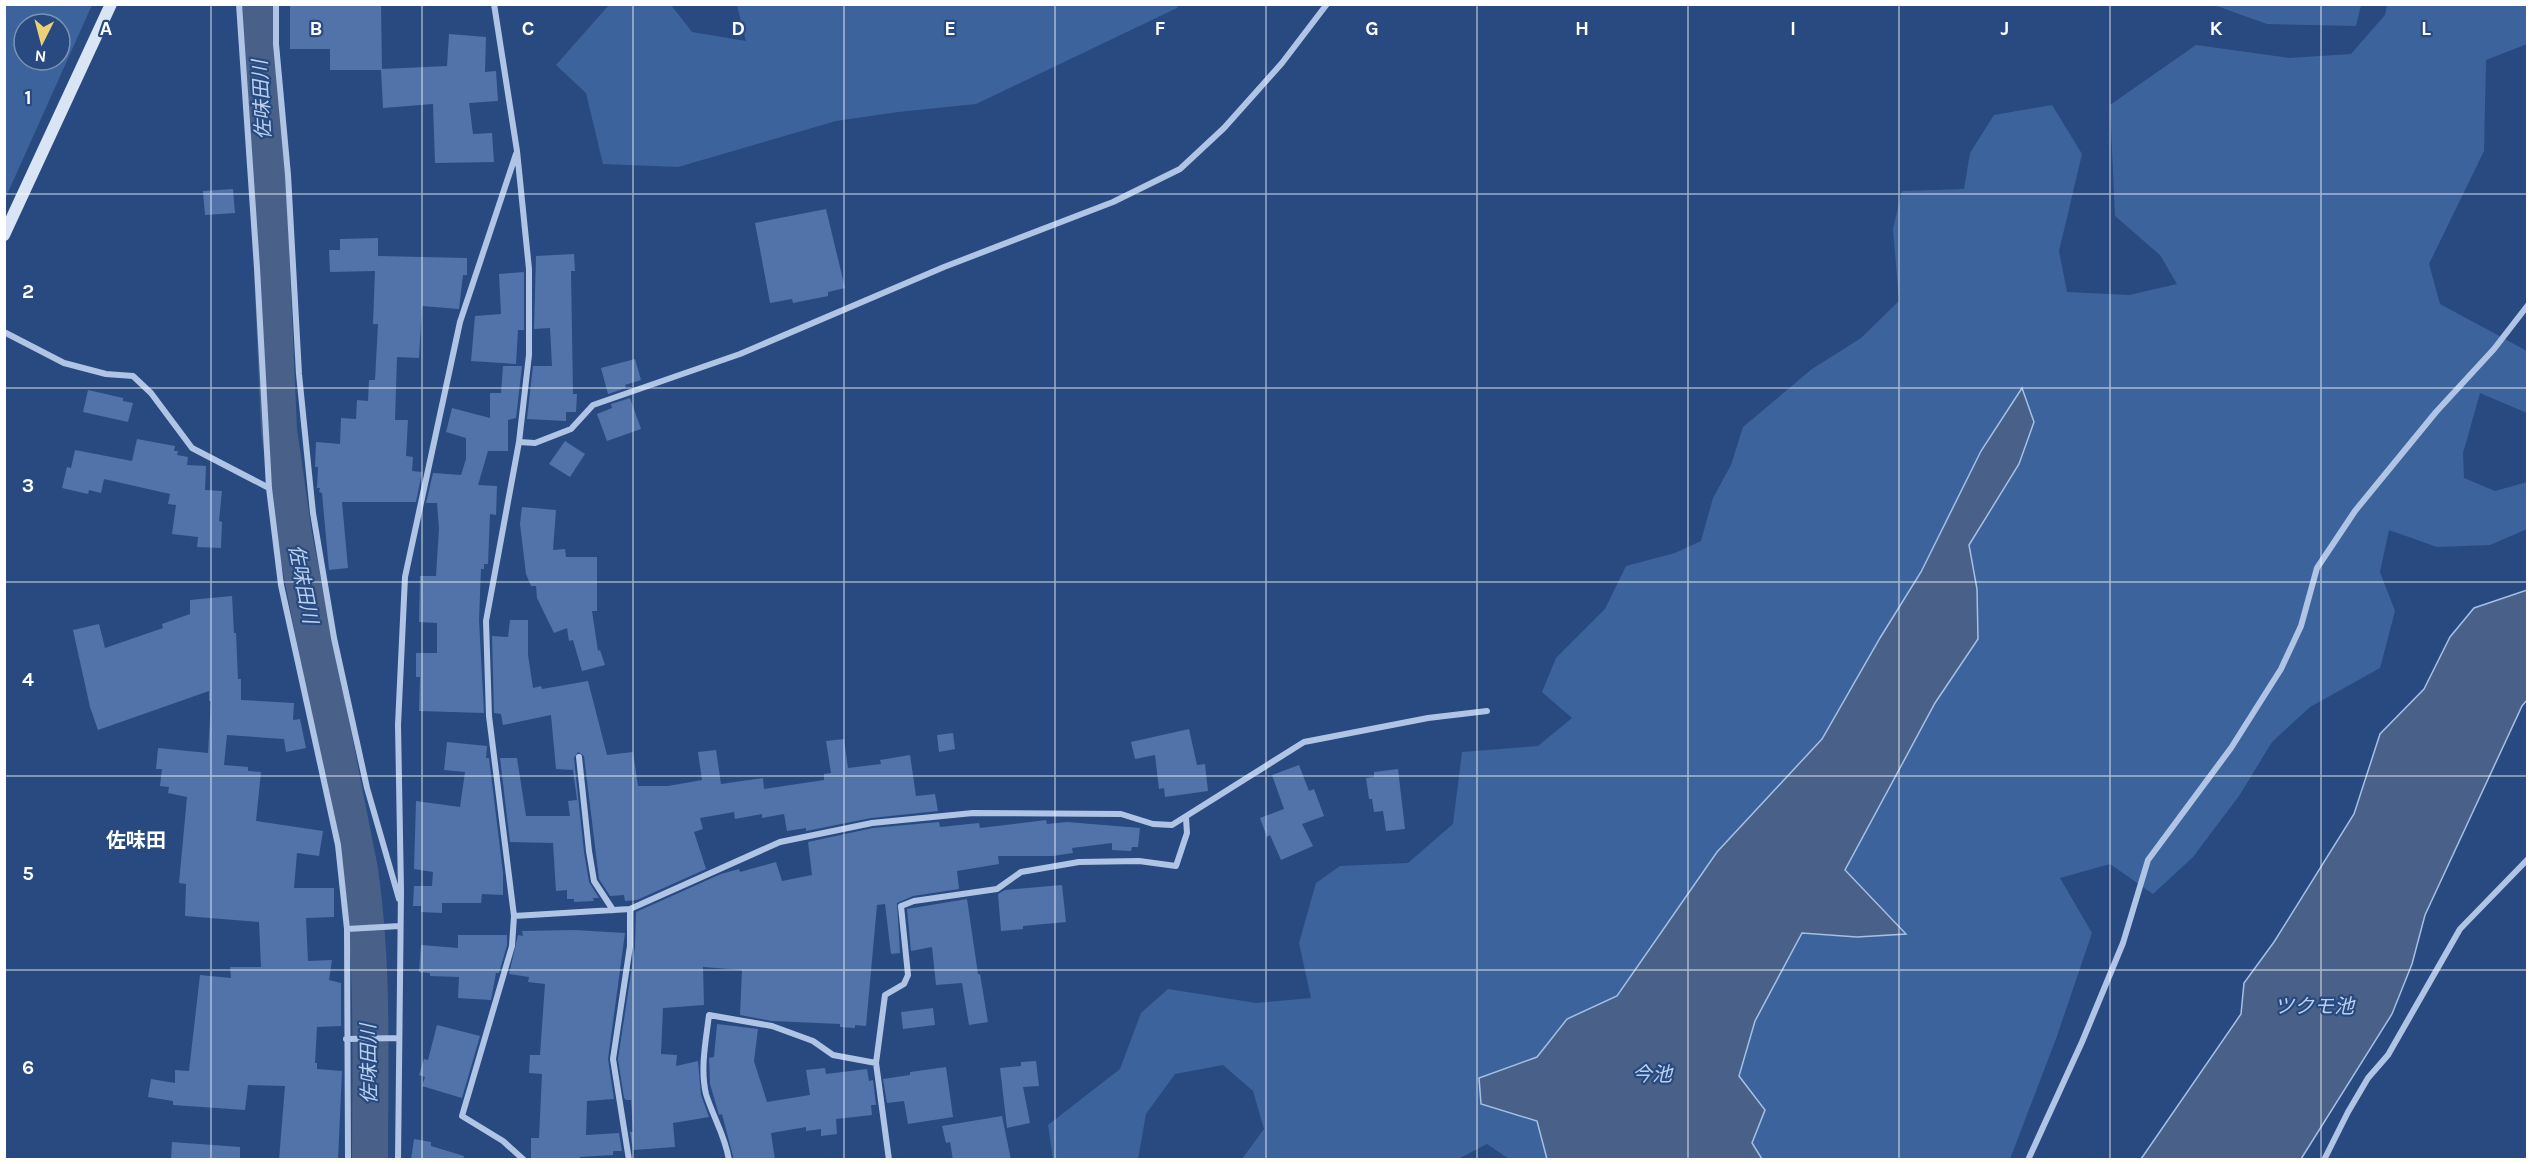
<svg xmlns="http://www.w3.org/2000/svg" width="2532" height="1164" font-family="Karla,'Noto Sans JP',sans-serif">
<style>
.green{fill:#3d639d;fill-rule:evenodd}
.water{fill:#496188;stroke:#a5c0e6;stroke-width:1.5}
.lines{fill:none;stroke-linecap:round;stroke-linejoin:round}
.river{stroke:#496188;stroke-width:36}
.building{fill:#5173a9}
.street{stroke:#b0c5e6;stroke-width:6}
.secondary{stroke:#d9e4f5;stroke-width:12}
.grid{fill:none;stroke:#fff;stroke-width:1.5;stroke-opacity:0.55}
.labels{text-anchor:middle;dominant-baseline:central;stroke-width:4.5;stroke-linejoin:round;paint-order:stroke}
.water-label{font-size:20px;font-style:italic;fill:#bbd0ed;stroke:#284a80}
.neighbourhood-label{font-size:20px;font-weight:bold;fill:#fff;stroke:#284a80}
.grid-label{font-size:20px;text-anchor:middle;font-weight:bold;fill:#fff;stroke:#284a80;stroke-width:4.5;stroke-linejoin:round;paint-order:stroke}
</style>
<rect width="100%" height="100%" fill="#284a80"/>
<!-- green -->
<path class="green" d="M4,5H92L5,199H4ZM24,24H60V60H24Z
M609,5H671L692,32L746,41L737,5H1179L1177,8L976,104L898,112L836,121L678,167L603,164L586,93L556,65Z
M2214,5L2361,4V5L2356,26L2267,24Z
M2387,5H2527V44L2486,60L2484,151L2429,264L2440,304L2527,351V413L2480,393L2463,453L2464,478L2495,491L2527,482V529L2490,545L2437,547L2389,530L2380,572L2395,611L2380,668L2310,707L2272,742L2239,796L2193,857L2153,894L2110,864L2060,878L2092,933L2057,1036L2010,1159H1762L1752,1143L1765,1110L1739,1076L1755,1021L1802,933L1857,937L1905,934L1845,871L1935,703L1978,639L1977,589L1969,545L2019,464L2034,422L2022,389L1981,451L1921,572L1880,638L1822,739L1717,852L1617,997L1567,1019L1537,1057L1479,1078L1482,1104L1537,1121L1547,1159H1509L1487,1144L1458,1159H1242L1264,1129L1253,1091L1223,1065L1175,1074L1146,1114L1138,1159H1053L1048,1125L1120,1069L1141,1013L1168,989L1256,1003L1311,998L1299,943L1316,883L1340,866L1408,863L1453,824L1462,752L1538,746L1572,718L1542,692L1556,658L1605,609L1626,566L1675,553L1701,541L1713,498L1731,465L1743,427L1812,369L1861,338L1899,301L1893,229L1902,191L1964,189L1970,153L1994,115L2052,105L2082,154L2059,251L2067,292L2129,295L2177,284L2160,255L2115,216L2110,105L2196,45L2289,58L2351,54L2385,15Z"/>
<!-- water -->
<path class="water" d="M2022,388L2034,422L2019,464L1969,545L1977,589L1978,639L1935,703L1845,870L1906,934L1857,937L1802,933L1755,1021L1739,1076L1765,1110L1752,1143L1762,1159H1547L1537,1121L1481,1104L1479,1078L1537,1057L1567,1019L1617,996L1717,852L1822,739L1880,638L1921,572L1981,451Z
M2527,590V700L2522,706L2425,915L2412,964L2392,1014L2301,1159H2141L2241,1014L2244,983L2274,942L2354,814L2380,734L2424,689L2450,637L2474,608Z"/>
<g class="lines">
<!-- river -->
<path class="river" d="M258,4L265,110L279,430L294,535L360,870C374,966 370,1063 370,1160"/>
</g>
<!-- building -->
<path class="building" d="M290,4H381L382,69L447,66L449,34L486,37L485,72L496,71L498,101L469,103L473,134L492,133L494,162L435,163L433,104L383,108L381,70H330V49H290Z
M233,189L235,213L205,215L203,191Z
M826,209L845,288L828,292V296L793,303L792,299L770,303L755,223Z
M378,238V256L467,258V275H463L459,309L422,306L419,358L397,357L395,420H408L406,456L413,457L412,471L422,472L416,502H342L348,568L329,570L322,493L319,492L320,488H317L318,467H315L316,442L340,444L341,418L356,419L357,400L368,401L369,380H375L378,324H373L375,271L330,272L329,250H340V239Z
M574,254L575,271H571L573,394H577L576,412H566V421L527,419L533,366H552L550,328L534,329L536,256Z
M524,272V330H518L516,364L471,361L475,316L501,314L499,274Z
M635,359L641,380L625,385L626,388L608,394L601,368Z
M503,366H522L516,418L508,420V451H488L478,485L497,486L496,515L490,514L488,564H484V569H481L479,620L484,713L419,711L420,677H416V653H437V623L419,622L420,576H436L439,529L437,503H426L433,473L461,475L466,459V438L446,432L452,408L490,418V393H501Z
M88,390L123,398V401L133,403L128,422L83,412Z
M630,398L641,429L607,441L597,414L612,408L611,404Z
M137,439L175,446L174,451H178L177,455L188,457L187,465L206,466L205,490L222,491L219,521L222,522L221,548L197,547L198,537L172,534L176,505L168,504L170,494L104,479L101,493L89,490L88,494L62,488L67,467L71,468L75,450L132,461Z
M565,441L585,454L570,477L549,464Z
M522,507L556,510L553,550L565,549L566,557H597V611H592L598,651L600,650L605,665L582,671L573,640L569,641L567,628L554,633L537,598L536,586H531L526,574L520,524Z
M232,596L234,633H236L238,679H241V700L294,703L293,720L300,719L306,748L286,752L284,739L227,735L224,765L248,767V771L261,772L256,821L323,831L319,856L297,853L294,888H334V917L306,918L308,961L332,960L329,980L341,983V1026L317,1027L315,1063H317V1069L342,1071L338,1160H279L285,1086L248,1085L245,1110L173,1105V1101L148,1097L151,1079L175,1083V1070L189,1071L200,975L231,978L230,967H261L259,922L185,916L186,884L179,883L187,797L168,793L169,787L160,786L162,769H156L158,748L208,753L211,701H209V691L98,730L90,707L73,630L99,624L105,648L163,628L162,624L190,614V600Z
M510,620H528V655L533,688L541,686L542,689L588,681L607,755L633,752L638,786H668L702,780L698,752L716,750L721,784L763,778L764,789L824,780V774L831,773L826,741L844,739L848,768L881,764L880,760L910,755L916,796L935,794L938,811L871,818L806,831V828L787,831L784,814L762,818V814L735,819L734,812L700,818L703,829L694,832L706,869L637,900L625,901L624,895L610,896L599,879L584,756L578,752L574,758L584,852L589,882L599,898H593L594,901L574,902V899H567V890L556,891L553,843L510,842L500,758H517L526,816H570L568,801L577,800L573,770L556,769L551,715L503,725L501,714L494,713L492,636L508,637Z
M1189,729L1197,765L1205,764L1208,791L1165,797L1164,788L1159,789L1155,755L1135,759L1131,742Z
M953,733L955,749L939,752L937,735Z
M447,742L487,746L486,758H489L503,873V895L482,894L481,903H442V913L421,912V906H413L414,886H432L433,872L414,869L416,801L460,807L465,772L444,770Z
M1299,765L1309,791L1314,789L1324,816L1302,824L1313,846L1281,860L1270,835L1267,837L1260,818L1284,809L1272,775Z
M1398,769L1405,829L1386,831L1383,811L1374,812L1372,799H1369L1366,778L1374,777V772Z
M1046,820L1047,824L1067,822L1140,828L1138,847H1132L1131,851L1112,850V843L1072,848L1073,853L1053,856H998L999,864L957,871L959,889L913,896L897,903L900,953L891,954L885,904L877,905L866,1026L855,1025V1028L840,1027V1024L772,1021L740,1015L742,970L703,967L704,1005L663,1008L661,1054L677,1055L676,1066L698,1061L701,1095L709,1117L673,1123L675,1147L633,1150L630,1132H633L631,1100H626L624,1098L618,1059L635,947L636,912L721,874L739,869L740,872L776,862L782,881L812,875L808,842L873,828L939,822L940,827L979,823L980,828Z
M1062,885L1066,922L1023,926V929L1001,931L998,894L1005,890Z
M967,899L978,974H980L988,1022L969,1025L962,983L936,985L932,947L911,951L907,909Z
M575,930L625,933L608,1059L614,1099L587,1101L586,1135L619,1133L622,1151H613V1155L580,1157V1159H531V1138H539L542,1074L529,1073L530,1055H540L545,984L528,982L529,977L509,974L518,935L523,936L522,931Z
M458,935H507V945L499,973H496L491,1000L458,998L459,977L430,976V973L419,972L421,945L458,948Z
M933,1008L935,1025L903,1029L901,1012Z
M717,1024L758,1029L754,1061L767,1102L810,1095L806,1070L825,1068L826,1074L867,1069L869,1081L873,1080L876,1105H871L872,1115L836,1119L837,1134L821,1136V1129L806,1131V1127L771,1133L775,1160H734L722,1114L719,1115L710,1084L709,1058L714,1057Z
M437,1025L480,1036L462,1098L422,1086L425,1077L419,1075L424,1059L428,1060Z
M1036,1061L1039,1086L1023,1087L1030,1123L1007,1128L1000,1068L1021,1066V1062Z
M946,1067L953,1117L908,1124L904,1101L887,1103L883,1079L910,1075V1072Z
M1002,1116L1011,1160H953L950,1142L946,1143L942,1126Z
M414,1139L431,1142V1146L464,1156L463,1160H411Z
M172,1142L240,1147V1160H171Z"/>
<g class="lines">
<!-- street -->
<path class="street" d="M239,4L257,268L269,488
M276,4V44L288,175L299,374L313,513L334,638L367,788L399,899
M494,4L517,151L529,269V355L519,442L486,621L489,716L514,916L512,946L462,1116L503,1141L524,1160
M4,332L64,363L106,374L133,376L151,393L192,448L269,488L281,585L338,845L347,929L348,1160
M519,442L535,443L571,429L593,405L740,354L944,267L1113,202L1180,169L1224,128L1282,63L1327,4
M579,757L589,851L594,881L613,910
M514,916L630,909L780,842L872,823L973,813L1121,814L1153,824L1172,825L1304,742L1428,718L1487,711
M347,929L400,926
M346,1039L398,1038
M398,1160L401,891L398,725L405,577L460,322L516,154
M629,1160L613,1059L630,946V909
M729,1160C725,1135 713,1117 706,1094C700,1068 706,1040 709,1015L772,1026L813,1041L833,1055L876,1063
M889,1160L876,1063L885,995L904,984L908,975L901,906L914,901L997,889L1021,872L1079,862L1139,861L1176,866L1187,833L1186,818
M2028,1160L2082,1042L2123,943L2148,860L2231,748L2281,669L2301,626L2317,568L2355,511L2436,412L2494,349L2528,305
M2324,1160L2348,1112L2368,1078L2388,1055L2460,929L2528,859"/>
<!-- secondary -->
<path class="secondary" d="M4,235L111,4"/>
</g>
<!-- grid -->
<path class="grid" d="M211,4V1160M422,4V1160M633,4V1160M844,4V1160M1055,4V1160M1266,4V1160M1477,4V1160M1688,4V1160M1899,4V1160M2110,4V1160M2321,4V1160M4,194H2528M4,388H2528M4,582H2528M4,776H2528M4,970H2528"/>
<g class="labels">
<!-- water labels -->
<g class="water-label">
<text transform="translate(262 100) rotate(-93)">佐味田川</text>
<text transform="translate(303 584) rotate(79)">佐味田川</text>
<text x="2314" y="1006">ツクモ池</text>
<text transform="translate(369 1064) rotate(-91)">佐味田川</text>
<text x="1652" y="1074">今池</text>
</g>
<!-- neighbourhood labels -->
<g class="neighbourhood-label">
<text x="136" y="840">佐味田</text>
</g>
</g>
<g class="grid-label">
<text x="106" y="35">A</text>
<text x="316" y="35">B</text>
<text x="528" y="35">C</text>
<text x="738" y="35">D</text>
<text x="950" y="35">E</text>
<text x="1160" y="35">F</text>
<text x="1372" y="35">G</text>
<text x="1582" y="35">H</text>
<text x="1793" y="35">I</text>
<text x="2005" y="35">J</text>
<text x="2216" y="35">K</text>
<text x="2426" y="35">L</text>
<text x="28" y="104">1</text>
<text x="28" y="298">2</text>
<text x="28" y="492">3</text>
<text x="28" y="686">4</text>
<text x="28" y="880">5</text>
<text x="28" y="1074">6</text>
</g>
<!-- border -->
<rect width="2532" height="1164" fill="none" stroke="#ffffff" stroke-width="12"/>
<!-- north arrow -->
<g transform="translate(42 42) rotate(186)"><circle r="28" fill="#284a80" stroke="#7e92b3" stroke-width="1.5"/>
<path d="M0-4.5L10 22L0 15L-10 22Z" fill="#edd177"/>
<text y="-9" font-size="16" font-weight="bold" text-anchor="middle" fill="#ffffff">N</text>
</g>
</svg>
